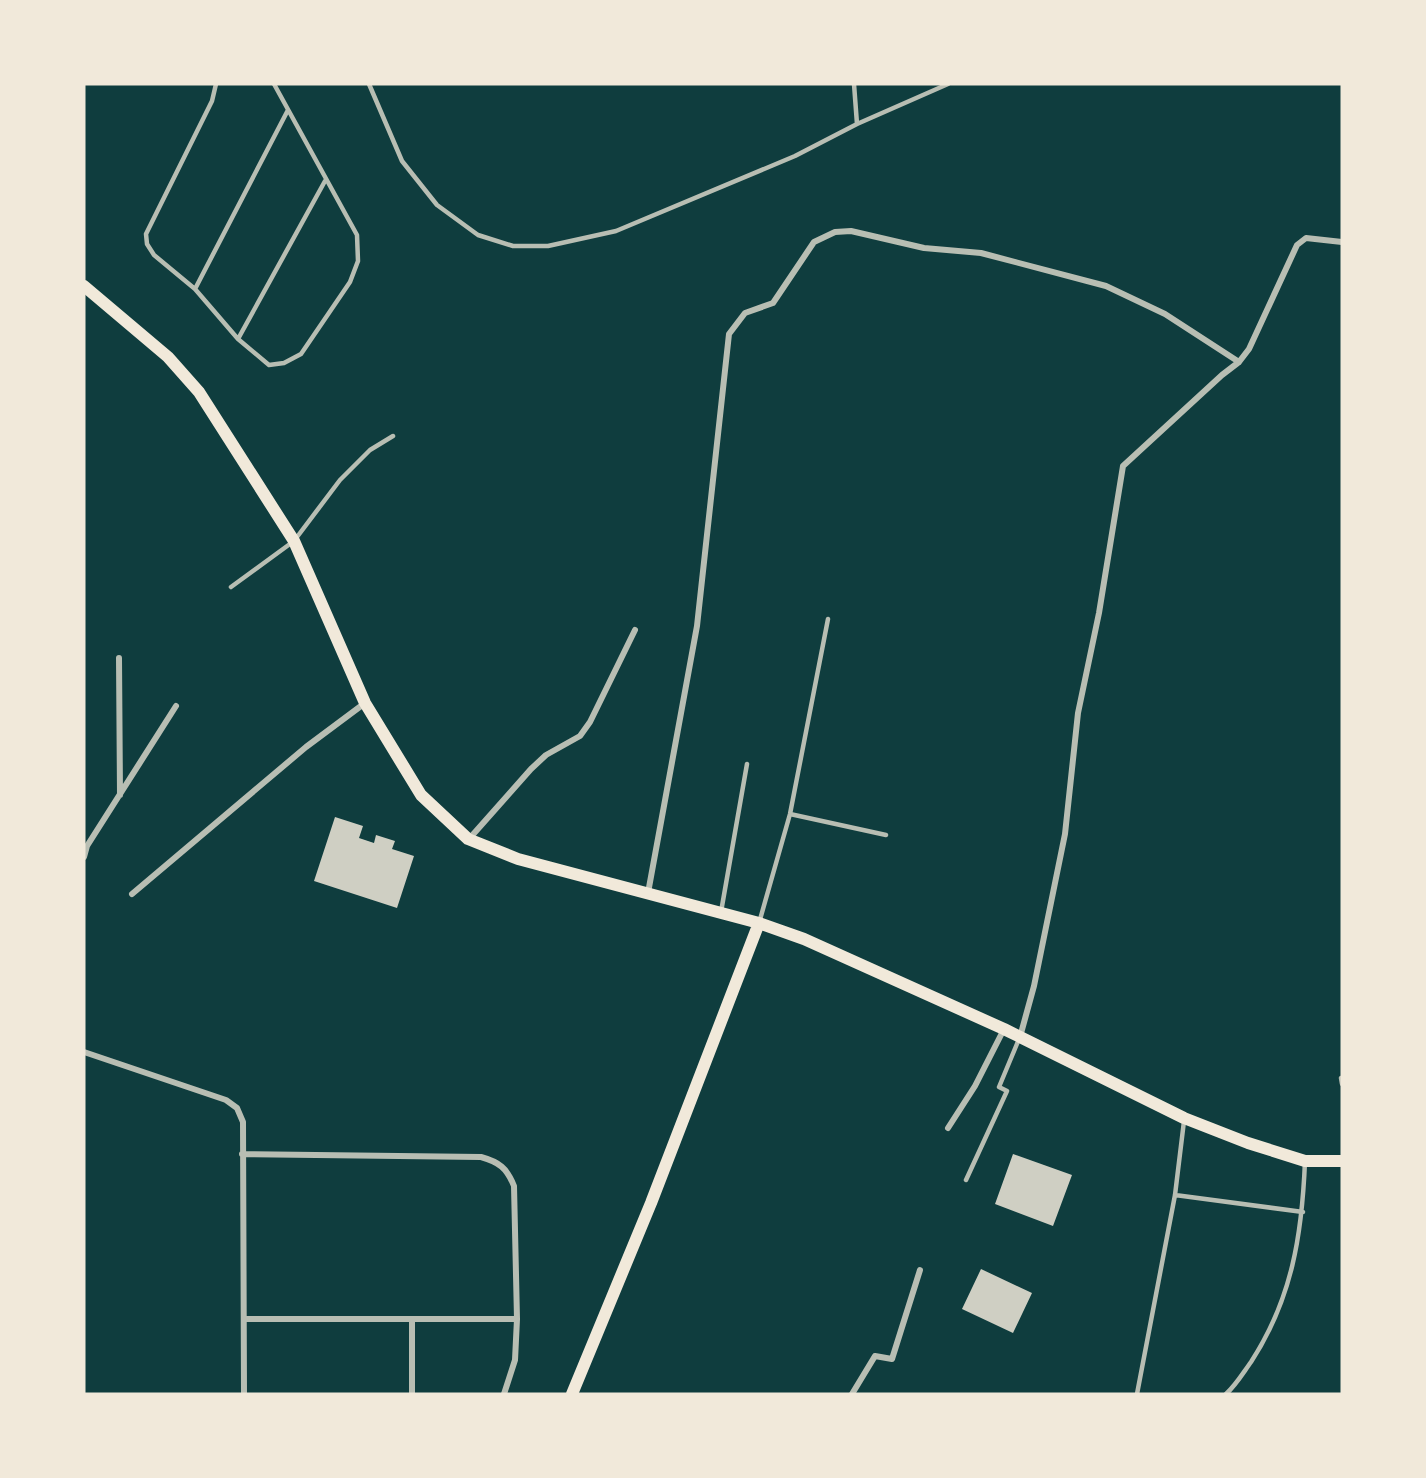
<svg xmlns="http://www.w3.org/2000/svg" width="1426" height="1478" font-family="Montserrat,sans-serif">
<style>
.building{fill:#cfcfc3}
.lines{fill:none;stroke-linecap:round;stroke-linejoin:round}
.service{stroke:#b8beb3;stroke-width:4.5}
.minor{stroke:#b8beb3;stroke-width:6}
.secondary{stroke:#f1e9da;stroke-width:12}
</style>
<rect width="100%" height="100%" fill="#0f3d3e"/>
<!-- building -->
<path class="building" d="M335,817L363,826L359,838L374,843L376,835L395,841L392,849L414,856L397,908L314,881Z
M1013,1154L1072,1175L1053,1226L995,1204Z
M981,1269L1032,1293L1013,1333L962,1309Z"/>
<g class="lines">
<!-- service -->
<path class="service" d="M216,84L212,101L146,234L147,244L154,255L195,289L238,339L269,365L284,363L301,354L350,282L358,261L357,235L274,84
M369,84L402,161L437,205L478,235L513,246H548L616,231L795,156L857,124L948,84
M854,84L857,124
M195,289L288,110
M238,339L325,181
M231,587L294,541L340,480L370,450L393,436
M790,814L886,835
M721,912L747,764
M759,923L790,814L828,619
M1341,1078L1342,1084
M966,1180L1007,1091L999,1087L1019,1039
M1175,1195L1303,1212
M1137,1394L1175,1195L1184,1121
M1226,1394C1236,1385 1243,1373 1251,1362C1292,1299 1302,1235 1305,1161"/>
<!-- minor -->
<path class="minor" d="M119,658L120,795
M469,839L531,769L546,755L580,736L590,722L635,630
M84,857L87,846L176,706
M648,893L697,626L729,334L745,313L773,303L814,242L835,232L851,231L924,248L981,253L1106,286L1165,314L1239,362
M132,894L306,747L365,703
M1020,1037L1034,986L1065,834L1078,713L1099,613L1123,466L1222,375L1239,362L1249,349L1297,245L1306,238L1342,242
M84,1052L226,1100L237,1108L243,1122L244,1394
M948,1128L975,1086L1004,1029
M242,1154L481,1157C499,1162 507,1168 514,1186L517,1319L515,1360L504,1394
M244,1319H517
M412,1319V1394
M852,1394L875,1356L892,1359L920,1270"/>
<!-- secondary -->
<path class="secondary" d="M84,286L168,357L199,392L294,541L365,703L421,795L468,839L518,859L759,923L804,939L1004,1029L1184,1118L1248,1143L1305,1161H1342
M572,1394L651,1203L759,923"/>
</g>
<!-- border -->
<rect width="1426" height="1478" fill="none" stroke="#f1e9da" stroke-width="171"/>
</svg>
